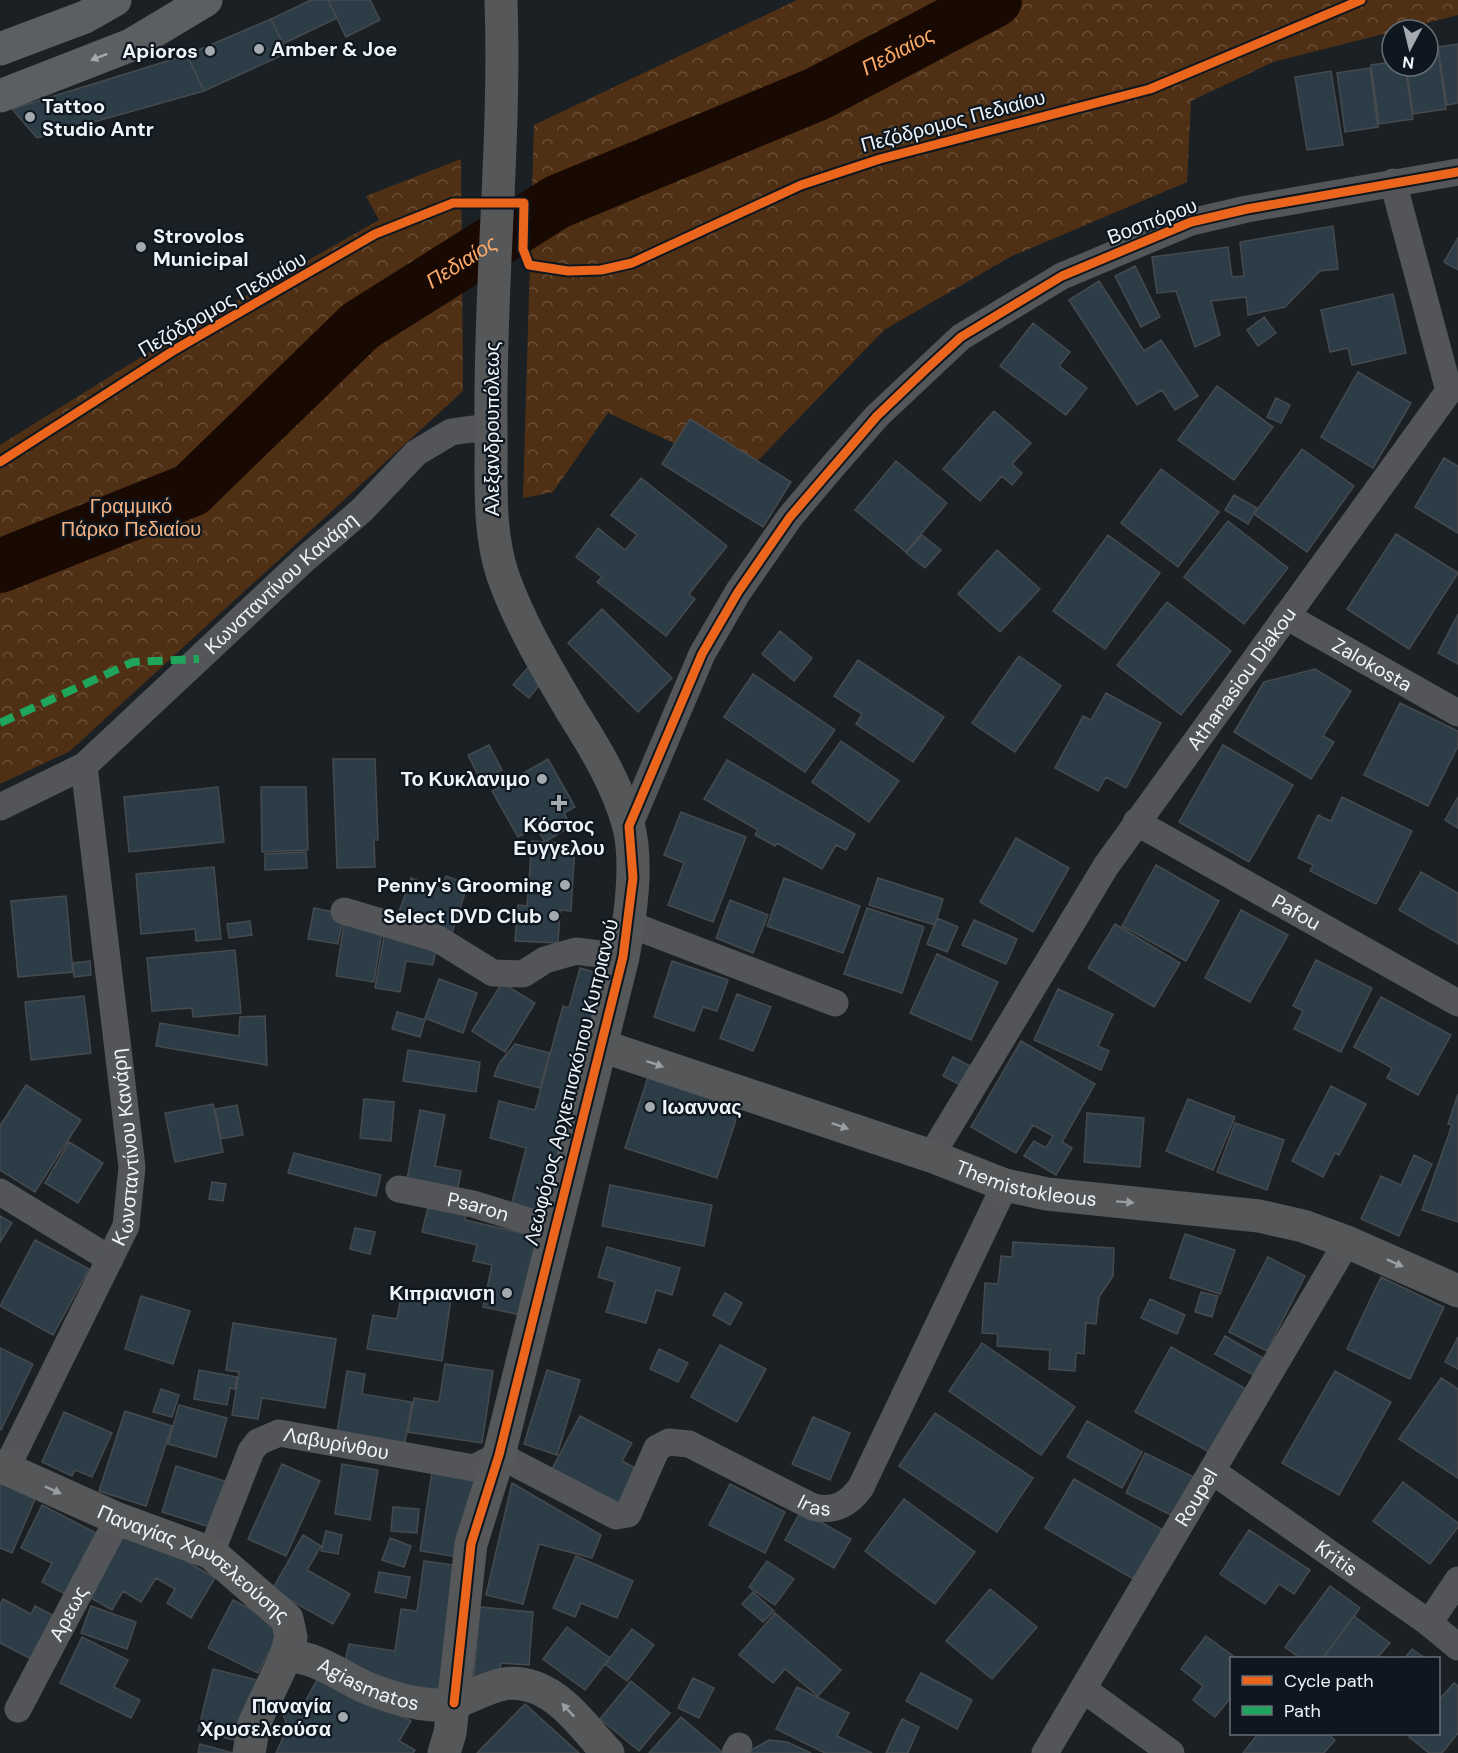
<svg xmlns="http://www.w3.org/2000/svg" width="1458" height="1753" font-family="'DM Sans',sans-serif">
<style>
.park{fill:url(#park-crowns)}
.lines{fill:none;stroke-linecap:round;stroke-linejoin:round}
.river{stroke:#180903;stroke-width:54}
.building{fill:#2d3d47;stroke:#464a4e;stroke-width:1.5}
.street{stroke:#535558;stroke-width:27}
.secondary{stroke:#555759;stroke-width:33}
.primary{stroke:#5c5f61;stroke-width:33}
.quiet{stroke:#20a55d;stroke-width:8;stroke-dasharray:15 8;stroke-linecap:butt}
.cycleway-casing{stroke:#0e171f;stroke-width:13}
.cycleway{stroke:#eb651d;stroke-width:9}
.oneway{fill:#a5aaae}
.oneway2{fill:#9a9ea1}
.poi-dot{fill:#a4aaaf;stroke:#0e171f;stroke-width:2}
.labels{text-anchor:middle;dominant-baseline:central;stroke-width:4.5;stroke-linejoin:round;paint-order:stroke}
.poi-label{font-size:20px;font-weight:bold;fill:#eef4fa;stroke:#0e171f;text-anchor:end}
.street-label{font-size:20px;fill:#eef4fa;stroke:#0e171f}
.park-label{font-size:20px;fill:#f5b280;stroke:#0e171f}
.water-label{font-size:21px;font-style:italic;fill:#fba968;stroke:#0e171f}
</style>
<defs>
<pattern id="park-crowns" width="20" height="18" patternUnits="userSpaceOnUse" patternTransform="scale(1.5)"><rect width="20" height="18" fill="#503014"/><path d="M2 6a3 3 0 1 1 6 0M12 15a3 3 0 1 1 6 0" fill="none" stroke="#6a4f37"/></pattern>
</defs>
<rect width="100%" height="100%" fill="#1b2025"/>
<!-- park -->
<path class="park" d="M797,0H1458V15L1273,62L1191,101L1187,182L1010,257L884,330L744,475L608,413L553,492L523,498L534,125Z
M461,159L463,391L70,751L0,784V445L175,336L379,220L366,196Z"/>
<g class="lines">
<!-- river -->
<path class="river" id="s1" d="M0,566L191,490L360,326L557,202L817,94L995,0"/>
</g>
<!-- building -->
<path class="building" d="M311,0H328L337,18L283,44L271,19Z
M328,0H370L380,20L346,37Z
M271,19L287,53L204,91L187,55Z
M1458,44V103L1447,105L1438,47Z
M1438,51L1446,109L1413,114L1406,66H1428V52Z
M187,55L204,91L37,138L12,109Z
M1392,62V66H1405L1413,119L1379,124L1371,65Z
M1370,68L1378,127L1345,132L1337,73Z
M1331,71L1343,145L1307,150L1295,77Z
M1333,226L1338,269L1320,271L1285,307L1248,315L1246,297L1211,301L1220,335L1195,347L1176,291L1157,293L1152,257L1228,247L1232,277L1244,276L1240,242Z
M1458,238V270L1444,262Z
M1135,266L1160,317L1141,327L1115,276Z
M1099,281L1144,351L1161,340L1198,396L1175,410L1162,390L1137,405L1069,300Z
M1393,294L1406,353L1352,365L1348,348L1330,352L1321,310Z
M1264,317L1276,333L1258,346L1247,330Z
M1033,323L1070,352L1059,366L1087,388L1066,415L1000,366Z
M1358,372L1411,403L1373,468L1321,437Z
M1217,386L1273,427L1234,480L1178,440Z
M1276,398L1290,405L1281,423L1267,417Z
M994,411L1031,443L1012,464L1022,473L1012,485L1002,476L980,501L943,469Z
M690,419L791,482L763,527L662,464Z
M1302,449L1354,486L1307,552L1254,514Z
M1444,458L1458,466V533L1415,507Z
M896,461L947,503L906,552L855,510Z
M1161,469L1219,512L1178,567L1121,523Z
M641,478L727,546L689,594L695,599L666,636L597,582L602,577L576,557L598,528L625,550L637,535L611,515Z
M1234,495L1257,508L1248,524L1225,510Z
M1228,521L1288,568L1244,624L1184,577Z
M1396,534L1458,573L1409,649L1347,609Z
M922,535L941,550L925,568L906,553Z
M1108,535L1160,573L1105,649L1053,611Z
M997,550L1040,589L1000,632L958,594Z
M1167,602L1231,651L1181,715L1117,665Z
M602,609L672,678L638,712L568,643Z
M1458,614V664L1438,653Z
M780,631L812,658L794,681L762,654Z
M1019,656L1061,686L1015,752L972,723Z
M858,660L944,717L913,762L856,724L862,714L834,696Z
M530,665L546,677L529,698L513,685Z
M1315,669L1351,691L1323,736L1334,742L1311,779L1234,732L1264,682Z
M753,674L835,730L805,772L724,717Z
M1106,693L1161,723L1126,788L1106,777L1098,791L1055,768L1083,716L1091,720Z
M1400,703L1458,731V746L1428,806L1364,775Z
M841,741L899,781L869,822L812,782Z
M489,745L502,770L481,781L468,755Z
M1223,745L1293,785L1249,862L1179,822Z
M333,759H375L378,840H374L375,867L337,868Z
M548,759L575,807L564,813L571,826L545,842L536,827L518,837L492,791Z
M727,760L855,834L846,850L836,845L822,869L777,843L775,846L755,835L758,830L704,799Z
M218,787L224,842L129,852L124,797Z
M261,787H306L308,850L262,852Z
M1342,797L1412,831L1376,904L1310,871L1313,865L1298,858L1318,815L1331,821Z
M1458,797V828L1445,820Z
M681,812L746,837L713,922L668,905L684,863L664,855Z
M1016,838L1069,868L1033,932L980,902Z
M532,841L575,844L571,911L560,910L558,943L515,941L518,905L527,906Z
M306,852L307,868L265,870V854Z
M1156,865L1219,901L1186,961L1122,926Z
M214,867L221,939L196,941L195,929L141,934L136,874Z
M1421,872L1458,893V944L1399,910Z
M446,876L468,884L452,933L398,915L411,878L441,889Z
M784,878L860,906L843,953L767,926Z
M878,878L943,899L935,925L869,905Z
M66,896L73,972L18,977L11,901Z
M730,900L768,915L753,953L716,938Z
M314,908L344,914L338,944L308,939Z
M867,908L924,927L902,993L844,974Z
M1241,910L1288,935L1250,1002L1205,978Z
M345,918L383,924L374,982L336,976Z
M937,918L958,927L947,952L927,944Z
M974,920L1017,939L1006,964L962,945Z
M250,921L252,935L229,938L227,924Z
M1115,924L1180,963L1154,1007L1088,968Z
M384,936L437,944L433,965L406,961L400,992L375,988Z
M235,950L241,1013L193,1017L192,1008L152,1011L147,958Z
M937,954L998,982L971,1040L910,1013Z
M1316,960L1372,988L1341,1052L1294,1029L1303,1011L1293,1006Z
M90,961L91,975L74,977L73,963Z
M672,961L728,980L717,1011L703,1007L694,1031L654,1017Z
M580,968L612,977L546,1218L512,1202L526,1148L490,1138L499,1101L535,1110L563,1006L569,1008Z
M439,979L477,993L463,1033L425,1018Z
M502,983L535,1003L505,1052L472,1031Z
M1058,989L1113,1014L1098,1046L1109,1051L1101,1070L1034,1040Z
M737,994L771,1007L753,1051L720,1038Z
M84,996L91,1053L31,1060L25,1002Z
M1381,997L1451,1035L1418,1095L1387,1078L1392,1068L1354,1047Z
M397,1012L425,1020L420,1037L392,1029Z
M265,1016L267,1065L156,1046L160,1023L239,1036L240,1017Z
M1021,1041L1095,1084L1062,1142L1072,1148L1056,1175L1024,1156L1034,1141L1046,1148L1053,1136L1033,1125L1016,1153L971,1127Z
M515,1044L550,1053L540,1088L494,1076L500,1062Z
M408,1050L480,1062L476,1092L403,1081Z
M953,1057L976,1069L966,1088L943,1076Z
M648,1077L740,1107L717,1178L625,1148Z
M26,1085L81,1120L35,1192L0,1170V1126Z
M1331,1086L1366,1104L1339,1155L1335,1153L1323,1177L1292,1161Z
M1458,1094V1222L1422,1210L1452,1125L1448,1124Z
M364,1099L394,1102L391,1141L360,1138Z
M1188,1099L1235,1117L1213,1170L1166,1151Z
M213,1104L223,1152L175,1162L165,1113Z
M237,1105L243,1135L221,1139L215,1109Z
M420,1110L445,1115L435,1166L461,1171L457,1194L406,1185Z
M1087,1113L1144,1118L1140,1167L1084,1162Z
M1235,1123L1284,1140L1267,1190L1217,1172Z
M69,1142L103,1163L78,1203L45,1183Z
M294,1153L381,1175L376,1196L288,1173Z
M1414,1155L1432,1164L1399,1236L1361,1219L1381,1176L1401,1185Z
M212,1182L226,1184L223,1201L209,1199Z
M610,1185L712,1205L704,1246L602,1226Z
M430,1199L468,1207L465,1220L543,1238L525,1316L483,1307L492,1265L473,1261L477,1245L422,1232Z
M0,1216L12,1223L0,1242Z
M355,1228L375,1232L370,1254L350,1249Z
M1185,1234L1235,1250L1220,1294L1170,1278Z
M35,1240L89,1269L53,1335L0,1306Z
M1013,1242L1114,1248L1113,1276L1099,1297L1096,1324L1086,1323L1084,1354L1076,1353L1075,1371L1049,1369L1050,1350L997,1346L998,1334L982,1333L985,1283L998,1284L1001,1256L1012,1257Z
M607,1247L680,1268L672,1295L656,1290L646,1323L606,1312L615,1282L598,1277Z
M1268,1257L1305,1276L1267,1351L1229,1332Z
M1381,1277L1444,1307L1410,1379L1347,1349Z
M402,1290L451,1298L442,1361L367,1349L373,1315L397,1319Z
M1201,1292L1218,1296L1212,1317L1195,1312Z
M725,1293L742,1303L730,1325L713,1315Z
M141,1296L190,1311L173,1364L125,1349Z
M1150,1299L1185,1315L1177,1334L1141,1318Z
M233,1323L336,1339L325,1408L262,1398L258,1419L232,1415L239,1372L226,1370Z
M1225,1336L1263,1358L1253,1375L1215,1354Z
M1458,1337V1369L1445,1362Z
M982,1343L1075,1407L1041,1455L949,1391Z
M720,1345L766,1369L737,1422L691,1397Z
M1171,1347L1248,1390L1213,1454L1135,1412Z
M0,1348L33,1364L1,1430L0,1429Z
M659,1349L688,1363L678,1382L650,1369Z
M445,1364L493,1371L482,1443L408,1432L414,1398L439,1402Z
M199,1370L237,1377L235,1389L230,1388L227,1405L194,1399Z
M547,1370L580,1380L557,1455L524,1444Z
M347,1371L365,1374L362,1394L412,1402L404,1448L336,1438Z
M1335,1371L1391,1402L1339,1495L1282,1463Z
M1441,1378L1458,1389V1478L1399,1439Z
M161,1389L179,1395L172,1417L153,1412Z
M179,1405L227,1418L216,1457L168,1444Z
M125,1411L172,1426L146,1506L99,1491Z
M64,1412L112,1433L92,1477L75,1470L72,1476L42,1462Z
M935,1413L1033,1478L997,1532L899,1466Z
M580,1416L632,1443L622,1461L641,1471L623,1506L552,1469Z
M813,1417L850,1433L830,1480L792,1464Z
M1087,1421L1142,1452L1122,1488L1067,1457Z
M1145,1453L1194,1477L1175,1517L1126,1493Z
M282,1464L320,1481L286,1556L248,1539Z
M342,1464L378,1470L370,1520L335,1514Z
M176,1466L231,1483L216,1529L162,1512Z
M432,1472L476,1478L464,1558L420,1551Z
M1074,1479L1170,1534L1142,1584L1045,1528Z
M0,1482L36,1497L12,1553L0,1548Z
M1403,1482L1458,1523V1527L1430,1564L1373,1521Z
M512,1483L601,1535L592,1558L539,1544L523,1604L486,1595Z
M730,1484L785,1512L765,1553L709,1525Z
M904,1499L975,1552L935,1604L865,1551Z
M42,1505L98,1534L67,1595L42,1582L52,1563L21,1548Z
M393,1507L419,1509L417,1533L391,1531Z
M801,1511L851,1539L834,1568L785,1540Z
M129,1527L215,1578L191,1618L167,1603L175,1589L156,1578L141,1602L123,1591L112,1610L89,1597Z
M1249,1530L1310,1570L1294,1594L1279,1584L1265,1604L1220,1574Z
M326,1531L342,1535L338,1554L321,1551Z
M303,1535L321,1546L307,1570L350,1594L333,1624L272,1590Z
M390,1538L411,1546L404,1567L382,1560Z
M576,1556L633,1581L617,1618L581,1603L575,1617L553,1608Z
M424,1561L467,1567L450,1691L391,1683L344,1665L349,1644L395,1651L401,1609L417,1611Z
M767,1561L794,1579L775,1605L749,1587Z
M379,1572L410,1577L406,1598L375,1592Z
M1330,1586L1360,1608L1323,1658H1300L1285,1647Z
M990,1589L1037,1627L992,1679L946,1641Z
M753,1592L774,1611L763,1622L742,1604Z
M3,1599L31,1614L35,1606L60,1619L37,1662L0,1643V1605Z
M233,1600L283,1626L258,1673L208,1648Z
M91,1606L136,1622L127,1649L81,1633Z
M480,1607L533,1612L529,1665L501,1663L499,1678L474,1676Z
M775,1613L841,1670L818,1696L785,1669L773,1683L739,1655Z
M1354,1616L1390,1643L1377,1658H1329L1325,1655Z
M567,1627L610,1658L585,1690L543,1659Z
M632,1629L654,1645L627,1681L605,1664Z
M1206,1636L1236,1658H1232V1696L1215,1717L1193,1700L1203,1686L1181,1669Z
M82,1637L128,1660L114,1687L140,1700L131,1718L60,1683Z
M1412,1649L1425,1658H1405Z
M213,1669L257,1680L242,1742L198,1731Z
M921,1673L972,1700L957,1729L906,1701Z
M319,1676L411,1721L399,1741L415,1750L413,1753H276L288,1727L282,1712L288,1703L305,1702Z
M693,1678L714,1688L699,1718L678,1708Z
M631,1681L670,1713L639,1751L600,1719Z
M1454,1683L1458,1686V1733L1442,1753H1429L1409,1737L1412,1734H1438V1701Z
M797,1687L849,1713L837,1736L872,1753H825L776,1729Z
M525,1704L579,1753H477Z
M681,1717L723,1753H649Z
M902,1719L919,1727L908,1753H886Z
M1258,1734H1328L1335,1740L1324,1753H1243Z
M769,1740L787,1742L811,1753H746Z
M200,1744L233,1753H198Z"/>
<g class="lines">
<!-- street -->
<g class="street">
<path id="s2" d="M1286,616L1458,713"/>
<path id="s3" d="M0,807L84,766L305,559L362,510L416,453L451,432L472,429L491,431"/>
<path id="s4" d="M1136,822L1458,1003"/>
<path d="M629,826L702,654L738,592L790,517L833,466L877,416L961,337L1062,276L1191,222L1247,209L1458,172"/>
<path d="M344,911L438,939L493,973L523,974L545,960L576,951L623,957"/>
<path d="M629,924L835,1003"/>
<path id="s5" d="M931,1156L1106,866L1449,391L1393,182"/>
<path id="s6" d="M399,1189L473,1204L554,1229"/>
<path d="M0,1192L110,1259"/>
<path id="s7" d="M6,1469L126,1226L132,1167L84,766"/>
<path id="s8" d="M1212,1471L1429,1623L1458,1647"/>
<path id="s9" d="M211,1553L251,1451L258,1442L279,1433L474,1468L499,1455L616,1516L628,1514L657,1448L669,1442L689,1444L813,1507C834,1512 848,1505 861,1487L1005,1185"/>
<path d="M1429,1623L1458,1580"/>
<path d="M1083,1689L1171,1753"/>
<path id="s10" d="M18,1709L118,1519"/>
<path d="M735,1753L739,1746"/>
<path id="s11" d="M1045,1753L1347,1242"/>
</g>
<!-- secondary -->
<g class="secondary">
<path id="s12" d="M599,1045L931,1156L1005,1185L1047,1194L1259,1216L1303,1226L1347,1242L1458,1291"/>
<path id="s13" d="M0,1466L118,1519L211,1553L287,1619L291,1637L286,1656L254,1724L249,1753"/>
<path id="s14" d="M286,1656C316,1656 340,1676 367,1688C387,1696 411,1704 433,1705C472,1706 493,1672 534,1687C565,1698 586,1730 608,1753"/>
<path d="M444,1753L450,1733L471,1544L499,1455L623,957C630,919 639,862 628,824C617,784 595,748 573,713C547,669 520,624 503,576C487,528 492,477 491,428C489,285 506,143 501,0"/>
</g>
<!-- primary -->
<path class="primary" d="M0,49L85,17L115,0
M0,96L131,45L206,0"/>
<!-- quiet -->
<path class="quiet" d="M0,723L133,662L199,659"/>
<defs>
<path id="cycleway" d="M0,462L176,349L375,234L453,203H524L523,249L529,265L568,271L601,270L632,263L801,185L880,159L1150,89L1361,0
M454,1703L471,1544L499,1455L623,957L633,878L629,826L702,654L738,592L790,517L877,416L924,371L961,337L1062,276L1191,222L1247,209L1458,172"/>
</defs>
<!-- cycleway casing -->
<use href="#cycleway" class="cycleway-casing"/>
<!-- cycleway -->
<use href="#cycleway" class="cycleway"/>
</g>
<!-- one-way arrows -->
<defs><path id="oneway-solid" d="M-6-.8H1V-3.2L6.5 0L1 3.2V.8H-6Z" transform="scale(1.5)"/></defs>
<use class="oneway" href="#oneway-solid" transform="translate(99 57) rotate(159)"/>
<g class="oneway2">
<use href="#oneway-solid" transform="translate(655 1064) rotate(19)"/>
<use href="#oneway-solid" transform="translate(840 1126) rotate(19)"/>
<use href="#oneway-solid" transform="translate(1125 1202) rotate(4)"/>
<use href="#oneway-solid" transform="translate(1395 1263) rotate(24)"/>
<use href="#oneway-solid" transform="translate(53 1490) rotate(24)"/>
<use href="#oneway-solid" transform="translate(568 1710) rotate(-133)"/>
</g>
<!-- markers -->
<g class="poi-dot">
<circle cx="259" cy="49" r="6"/>
<circle cx="210" cy="51" r="6"/>
<circle cx="30" cy="117" r="6"/>
<circle cx="141" cy="247" r="6"/>
<circle cx="542" cy="779" r="6"/>
<path d="M556 794h6v6h6v6h-6v6h-6v-6h-6v-6h6z"/>
<circle cx="565" cy="885" r="6"/>
<circle cx="554" cy="916" r="6"/>
<circle cx="650" cy="1107" r="6"/>
<circle cx="507" cy="1293" r="6"/>
<circle cx="343" cy="1717" r="6"/>
</g>
<g class="labels">
<!-- poi labels -->
<g class="poi-label">
<text x="271" y="49" text-anchor="start">Amber &amp; Joe</text>
<text x="198" y="51">Apioros</text>
<text x="42" y="106" text-anchor="start">Tattoo<tspan x="42" dy="23">Studio Antr</tspan></text>
<text x="153" y="236" text-anchor="start">Strovolos<tspan x="153" dy="23">Municipal</tspan></text>
<text x="530" y="779">Το Κυκλανιμο</text>
<text x="559" y="825" text-anchor="middle">Κόστος<tspan x="559" dy="23">Ευγγελου</tspan></text>
<text x="553" y="885">Penny's Grooming</text>
<text x="542" y="916">Select DVD Club</text>
<text x="662" y="1107" text-anchor="start">Ιωαννας</text>
<text x="495" y="1293">Κιπριανιση</text>
<text x="331" y="1706">Παναγία<tspan x="331" dy="23">Χρυσελεούσα</tspan></text>
</g>
<!-- street labels -->
<g class="street-label">
<text transform="translate(953 121) rotate(-15)">Πεζόδρομος Πεδιαίου</text>
<text transform="translate(1152 221) rotate(-21)">Βοσπόρου</text>
<text transform="translate(222 304) rotate(-30)">Πεζόδρομος Πεδιαίου</text>
<text transform="translate(492 429) rotate(-90)">Αλεξανδρουπόλεως</text>
<text stroke="none"><textPath href="#s3" startOffset="362">Κωνσταντίνου Κανάρη</textPath></text>
<text stroke="none"><textPath href="#s2" startOffset="99">Zalokosta</textPath></text>
<text stroke="none"><textPath href="#s5" startOffset="570">Athanasiou Diakou</textPath></text>
<text stroke="none"><textPath href="#s4" startOffset="184">Pafou</textPath></text>
<text transform="translate(571 1082) rotate(-76)">Λεωφόρος Αρχιεπισκόπου Κυπριανού</text>
<text stroke="none"><textPath href="#s7" startOffset="350">Κωνσταντίνου Κανάρη</textPath></text>
<text stroke="none"><textPath href="#s12" startOffset="450">Themistokleous</textPath></text>
<text stroke="none"><textPath href="#s6" startOffset="81">Psaron</textPath></text>
<text stroke="none"><textPath href="#s9" startOffset="202">Λαβυρίνθου</textPath></text>
<text stroke="none"><textPath href="#s11" startOffset="297">Roupel</textPath></text>
<text stroke="none"><textPath href="#s9" startOffset="760">Iras</textPath></text>
<text stroke="none"><textPath href="#s8" startOffset="152">Kritis</textPath></text>
<text stroke="none"><textPath href="#s13" startOffset="218">Παναγίας Χρυσελεούσης</textPath></text>
<text stroke="none"><textPath href="#s10" startOffset="108">Αρεως</textPath></text>
<text stroke="none"><textPath href="#s14" startOffset="88">Agiasmatos</textPath></text>
</g>
<!-- park labels -->
<g class="park-label">
<text x="131" y="506">Γραμμικό<tspan x="131" dy="23">Πάρκο Πεδιαίου</tspan></text>
</g>
<!-- water labels -->
<g class="water-label">
<text stroke="none"><textPath href="#s1" startOffset="1047">Πεδιαίος</textPath></text>
<text stroke="none"><textPath href="#s1" startOffset="561">Πεδιαίος</textPath></text>
</g>
</g>
<!-- legend -->
<rect x="1230" y="1657" width="210" height="78" fill="#0e171f" stroke="#686f77" stroke-width="1.5"/>
<rect x="1242" y="1676" width="30" height="9" fill="#eb651d" stroke="#686f77" stroke-width="1.5"/>
<text x="1284" y="1687" font-size="18" fill="#eef4fa">Cycle path</text>
<rect x="1242" y="1706" width="30" height="9" fill="#20a55d" stroke="#686f77" stroke-width="1.5"/>
<text x="1284" y="1717" font-size="18" fill="#eef4fa">Path</text>
<!-- north arrow -->
<g transform="translate(1410 48) rotate(187)"><circle r="28" fill="#0e171f" stroke="#686f77" stroke-width="1.5"/>
<path d="M0-4.5L10 22L0 15L-10 22Z" fill="#a4aaaf"/>
<text y="-9" font-size="16" font-weight="bold" text-anchor="middle" fill="#eef4fa">N</text>
</g>
</svg>
